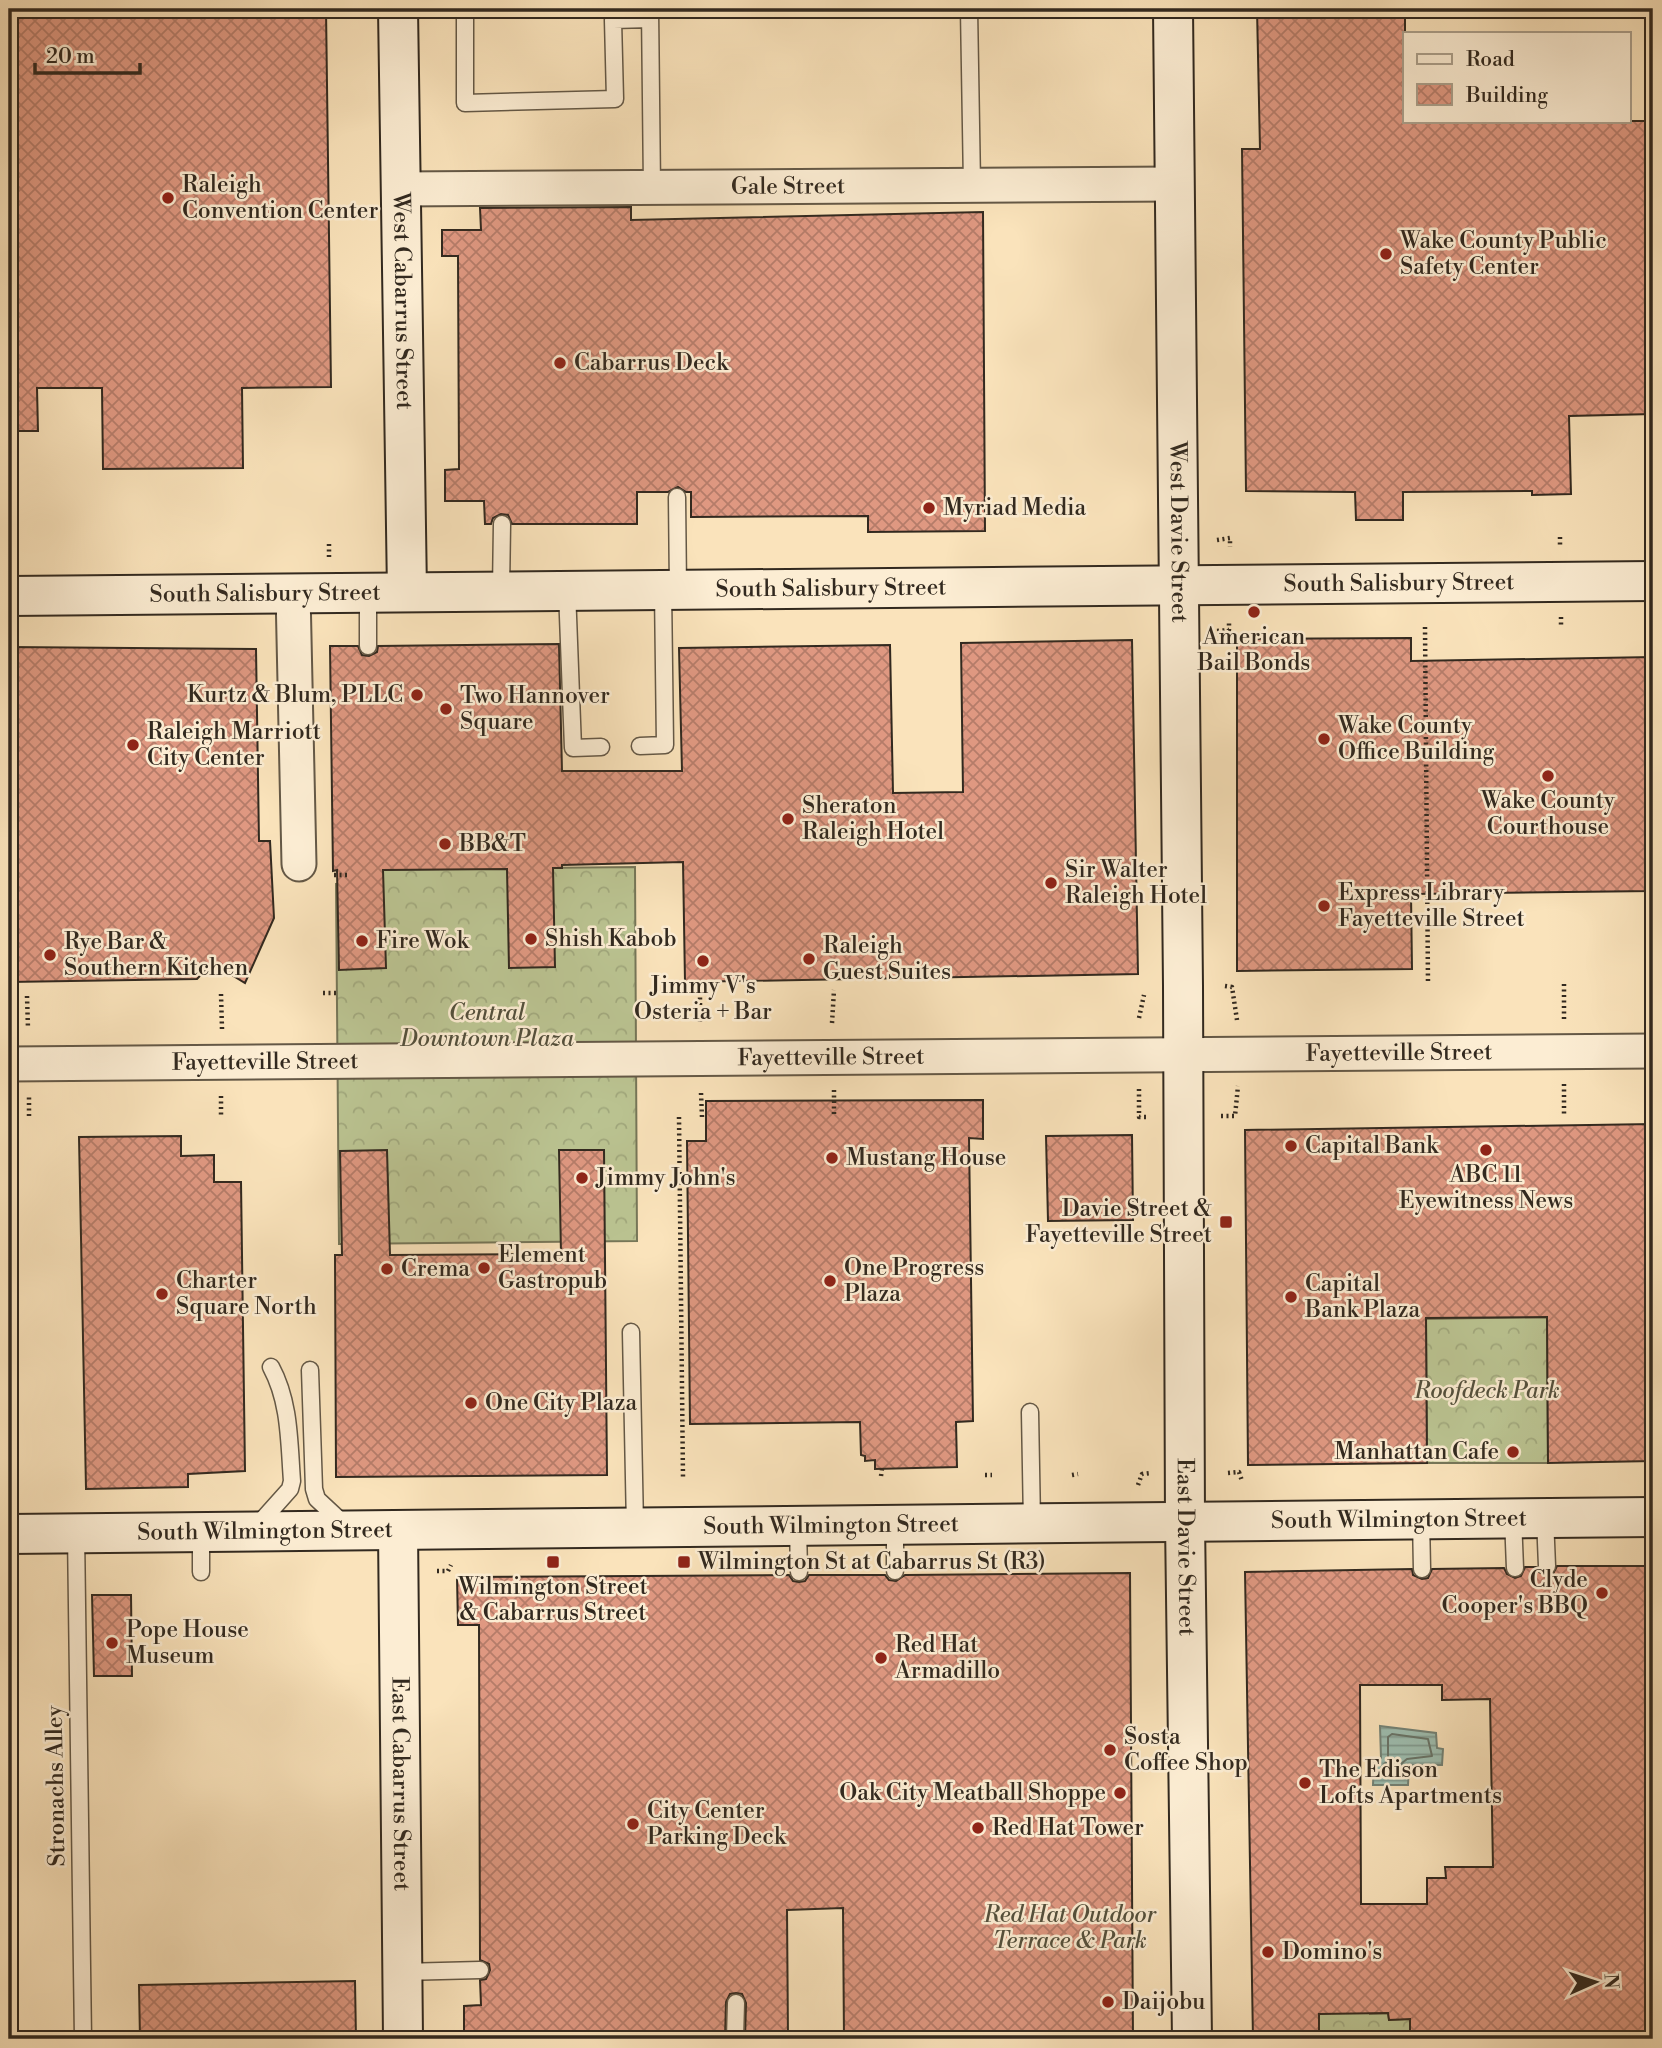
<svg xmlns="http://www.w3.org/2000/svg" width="1662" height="2048" font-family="'Libre Bodoni',serif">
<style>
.forest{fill:url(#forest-crowns);stroke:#767658;stroke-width:2}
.water{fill:url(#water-rules);stroke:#738276;stroke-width:2}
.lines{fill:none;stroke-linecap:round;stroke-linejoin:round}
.shore{stroke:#687468;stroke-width:2}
.building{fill:url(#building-cross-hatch);stroke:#32291f;stroke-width:2;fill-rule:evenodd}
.lane-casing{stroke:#645846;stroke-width:19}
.street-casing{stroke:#645846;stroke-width:37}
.secondary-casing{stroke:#32291f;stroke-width:42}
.path{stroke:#32291f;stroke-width:4.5;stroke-dasharray:2 3.5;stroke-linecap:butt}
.lane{stroke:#fcedd3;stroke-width:16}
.street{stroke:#fcedd3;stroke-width:33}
.secondary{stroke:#fcedd3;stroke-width:38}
.poi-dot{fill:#8f2418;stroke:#fcedd3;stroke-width:2.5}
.labels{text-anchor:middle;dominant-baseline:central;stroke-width:5;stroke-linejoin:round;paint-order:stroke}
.poi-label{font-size:23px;fill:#32291f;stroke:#fcedd3;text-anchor:start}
.street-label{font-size:23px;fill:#32291f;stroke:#fcedd3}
.park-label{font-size:23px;font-style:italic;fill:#54503c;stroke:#fcedd3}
</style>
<defs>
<pattern id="forest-crowns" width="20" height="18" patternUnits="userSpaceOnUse" patternTransform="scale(1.75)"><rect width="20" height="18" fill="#bbc492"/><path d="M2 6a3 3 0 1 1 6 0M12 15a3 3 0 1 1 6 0" fill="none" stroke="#a1a87d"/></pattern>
<pattern id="water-rules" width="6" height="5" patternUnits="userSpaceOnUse" patternTransform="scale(1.75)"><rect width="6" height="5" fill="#9ebeb0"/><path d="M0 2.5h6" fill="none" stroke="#819a8f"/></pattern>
<pattern id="building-cross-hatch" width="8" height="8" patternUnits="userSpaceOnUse" patternTransform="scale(1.75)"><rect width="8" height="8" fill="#df9881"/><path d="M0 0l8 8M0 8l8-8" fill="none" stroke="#b57c69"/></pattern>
</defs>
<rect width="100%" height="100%" fill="#fae3bb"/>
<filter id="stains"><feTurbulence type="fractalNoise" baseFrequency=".00286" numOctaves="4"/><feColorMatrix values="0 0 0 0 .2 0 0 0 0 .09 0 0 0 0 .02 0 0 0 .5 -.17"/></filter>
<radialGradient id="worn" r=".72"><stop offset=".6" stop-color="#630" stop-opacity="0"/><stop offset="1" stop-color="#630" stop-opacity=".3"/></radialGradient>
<!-- forest -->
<path class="forest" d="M635,867L637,1241L339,1244L336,884L349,883L350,870Z
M1547,1317L1548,1463H1427L1426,1319Z
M1370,2010V2014L1388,2013L1389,2020L1410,2019V2039H1319V2014Z"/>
<!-- water -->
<path class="water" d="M1380,1726L1436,1733L1437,1748L1443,1749L1442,1765H1409L1408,1785H1373L1374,1759L1381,1758Z"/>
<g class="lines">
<!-- shore -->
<path class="shore" d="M1392,1734L1428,1739L1432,1756L1407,1759L1402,1763L1400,1777H1383L1381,1768L1388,1760V1737Z"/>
</g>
<!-- building -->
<path class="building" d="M9,9H326L331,387L242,388L243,468L103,469L102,388H37L38,431H9Z
M1257,9H1405V121H1653V414L1569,416L1571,494L1532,495V491L1403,492V520H1356L1355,492L1246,491L1242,149H1260Z
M631,207V220L983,212L985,531L868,532V516L691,517V492H686L678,487L668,492H637V524H512L508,515L501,514L493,518L491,524H485L484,501H445V470L459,469L458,256H442V230H481L480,208Z
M1411,638V661L1653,657V891L1411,894L1412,969L1237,971V639Z
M1132,640L1138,974L685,982L683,862L562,865V868H553L555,967L509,968L507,869L383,870L386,968L339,970L337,870L333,871L330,646H358L362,655L369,656L377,652L378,646L559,644L562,771H682L679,648L890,645L893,793L963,792L961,643Z
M9,647L256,649L259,841H270L274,918L245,983L212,963L197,979L9,982Z
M983,1100V1139L969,1138L973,1421L956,1422L957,1467L875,1469V1460L865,1461V1456L861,1455L860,1422L690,1424L687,1141H706V1101Z
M1653,1124V1461L1548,1463L1547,1317L1426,1318L1427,1463L1248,1465L1245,1130Z
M1132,1135L1133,1220L1048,1221L1046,1136Z
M181,1136V1156L214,1155V1182H241L245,1471L188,1474V1487L86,1489L79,1137Z
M387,1150L390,1255L561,1254L559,1150H604L607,1475L336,1477L335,1255H342L340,1151Z
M1557,1566H1653V2039H1410V2019L1389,2020L1388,2013L1319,2014V2039H1253L1245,1572L1412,1569L1413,1575L1422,1579L1428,1578L1432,1569L1504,1568L1507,1574L1515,1578L1521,1576L1525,1567H1537L1539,1572L1547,1576L1553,1574ZM1360,1685H1442V1700L1490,1699L1493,1867H1445L1446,1878H1427V1904H1361Z
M1130,1573L1133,2039H844L843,1908L787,1910L788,2039H745L746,2003L742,1994L736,1993L730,1994L726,2002L725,2039H464V2006L481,2005L480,1980L486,1979L490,1970L489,1964L480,1960L479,1625H458L457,1577L789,1575L793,1581L799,1582L805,1581L809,1575H885L889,1580L896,1581L905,1575Z
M92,1595H131L132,1676H94Z
M355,1981L356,2039H140L139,1985Z"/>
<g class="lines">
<defs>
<path id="lane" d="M465,9V103L615,99L613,20L650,19
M650,9L652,188
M969,9L972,185
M677,497L678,589
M501,590L502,524
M567,590L573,748L601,747
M368,646V593
M640,746L665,745L663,590
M631,1332L635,1526
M310,1370L314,1489L317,1499L346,1526
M1030,1412L1032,1523
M1513,1518L1515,1568
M1545,1518L1547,1566
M1421,1519L1422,1569
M895,1525V1571
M257,1526L290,1489L292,1481C289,1442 290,1402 271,1367
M798,1526L799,1572
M201,1532V1572
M76,1533L83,2039
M402,1972L480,1970
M735,2038L736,2003"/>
<g id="street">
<path id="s1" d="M400,189L1175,184"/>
<path d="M293,592L299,864"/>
<path id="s2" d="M9,1064L1653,1051"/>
</g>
<g id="secondary">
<path id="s3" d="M398,9L407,592"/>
<path id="s4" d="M1173,9L1183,986L1185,1522L1192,2039"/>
<path id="s5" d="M9,596L1653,581"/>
<path id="s6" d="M398,1530L403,2039"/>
<path id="s7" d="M9,1534L1653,1517"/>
</g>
</defs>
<!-- lane casing -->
<use href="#lane" class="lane-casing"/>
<!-- street casing -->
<use href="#street" class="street-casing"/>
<!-- secondary casing -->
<use href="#secondary" class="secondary-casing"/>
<!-- path -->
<path class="path" d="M1560,537V547
M1217,540L1230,538V547
M329,557V544
M1561,617V627
M1425,627L1428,984
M1217,631L1229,630V620
M334,875H350
M1564,984V1019
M1225,986L1232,987L1237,1020
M700,992V1025
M323,993H337
M221,994L222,1029
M27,996L28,1029
M1139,1018L1144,995
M832,1023L834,990
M1564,1084V1116
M1139,1089V1117H1148
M834,1090V1117
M701,1093L702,1117
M221,1096V1115
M29,1116V1097
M1221,1116H1235L1238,1086
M679,1117L683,1478
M1228,1473L1239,1472L1242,1481
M985,1475H992
M1072,1475L1078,1474
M881,1476L882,1469
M1138,1485L1142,1474L1150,1473
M437,1571H448L451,1565"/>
<!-- lane -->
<use href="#lane" class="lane"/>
<!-- street -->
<use href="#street" class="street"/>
<!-- secondary -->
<use href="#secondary" class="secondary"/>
</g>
<!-- markers -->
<g class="poi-dot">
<circle cx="168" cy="198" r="7"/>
<circle cx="1386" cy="254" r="7"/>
<circle cx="560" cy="363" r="7"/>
<circle cx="929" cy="508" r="7"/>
<circle cx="1254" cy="612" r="7"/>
<circle cx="417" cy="695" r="7"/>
<circle cx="446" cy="709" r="7"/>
<circle cx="1324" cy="739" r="7"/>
<circle cx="133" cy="745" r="7"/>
<circle cx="1548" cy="776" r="7"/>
<circle cx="788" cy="819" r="7"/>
<circle cx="445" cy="844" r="7"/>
<circle cx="1051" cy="883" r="7"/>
<circle cx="1324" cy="906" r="7"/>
<circle cx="531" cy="939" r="7"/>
<circle cx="362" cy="941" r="7"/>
<circle cx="50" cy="955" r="7"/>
<circle cx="809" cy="959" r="7"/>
<circle cx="703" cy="961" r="7"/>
<circle cx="1291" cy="1146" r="7"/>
<circle cx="1486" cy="1150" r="7"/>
<circle cx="832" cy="1158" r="7"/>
<circle cx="582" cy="1178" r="7"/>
<rect x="1219" y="1215" width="14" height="14" rx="3.5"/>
<circle cx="484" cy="1268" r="7"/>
<circle cx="387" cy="1269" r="7"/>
<circle cx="830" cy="1281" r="7"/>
<circle cx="162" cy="1294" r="7"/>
<circle cx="1291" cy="1297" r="7"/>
<circle cx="471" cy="1403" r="7"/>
<circle cx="1513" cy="1452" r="7"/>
<rect x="546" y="1555" width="14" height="14" rx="3.5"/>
<rect x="677" y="1555" width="14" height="14" rx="3.5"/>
<circle cx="1602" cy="1593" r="7"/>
<circle cx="112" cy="1643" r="7"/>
<circle cx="881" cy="1658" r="7"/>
<circle cx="1110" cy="1750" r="7"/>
<circle cx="1305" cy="1783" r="7"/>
<circle cx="1120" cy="1793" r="7"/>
<circle cx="633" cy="1824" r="7"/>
<circle cx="978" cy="1828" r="7"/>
<circle cx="1268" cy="1952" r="7"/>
<circle cx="1108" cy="2002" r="7"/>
</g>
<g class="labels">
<!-- poi labels -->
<g class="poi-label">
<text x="182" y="185">Raleigh<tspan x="182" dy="26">Convention Center</tspan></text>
<text x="1400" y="241">Wake County Public<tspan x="1400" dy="26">Safety Center</tspan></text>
<text x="574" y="363">Cabarrus Deck</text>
<text x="943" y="508">Myriad Media</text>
<text x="1254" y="637" text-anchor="middle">American<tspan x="1254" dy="26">Bail Bonds</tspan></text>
<text x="403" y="695" text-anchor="end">Kurtz &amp; Blum, PLLC</text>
<text x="460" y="696">Two Hannover<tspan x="460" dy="26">Square</tspan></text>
<text x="1338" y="726">Wake County<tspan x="1338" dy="26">Office Building</tspan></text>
<text x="147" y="732">Raleigh Marriott<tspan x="147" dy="26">City Center</tspan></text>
<text x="1548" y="801" text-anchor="middle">Wake County<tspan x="1548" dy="26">Courthouse</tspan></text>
<text x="802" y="806">Sheraton<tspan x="802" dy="26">Raleigh Hotel</tspan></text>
<text x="459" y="844">BB&amp;T</text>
<text x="1065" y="870">Sir Walter<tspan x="1065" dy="26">Raleigh Hotel</tspan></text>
<text x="1338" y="893">Express Library<tspan x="1338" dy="26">Fayetteville Street</tspan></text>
<text x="545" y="939">Shish Kabob</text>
<text x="376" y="941">Fire Wok</text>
<text x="64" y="942">Rye Bar &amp;<tspan x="64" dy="26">Southern Kitchen</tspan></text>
<text x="823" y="946">Raleigh<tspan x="823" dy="26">Guest Suites</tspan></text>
<text x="703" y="986" text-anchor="middle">Jimmy V's<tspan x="703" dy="26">Osteria + Bar</tspan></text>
<text x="1305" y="1146">Capital Bank</text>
<text x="846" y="1158">Mustang House</text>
<text x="1486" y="1175" text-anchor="middle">ABC 11<tspan x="1486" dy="26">Eyewitness News</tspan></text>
<text x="596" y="1178">Jimmy John's</text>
<text x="1212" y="1209" text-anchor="end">Davie Street &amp;<tspan x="1212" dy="26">Fayetteville Street</tspan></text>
<text x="498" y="1255">Element<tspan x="498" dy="26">Gastropub</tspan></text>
<text x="844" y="1268">One Progress<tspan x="844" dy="26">Plaza</tspan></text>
<text x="401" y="1269">Crema</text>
<text x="176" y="1281">Charter<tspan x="176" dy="26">Square North</tspan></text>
<text x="1305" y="1284">Capital<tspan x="1305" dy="26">Bank Plaza</tspan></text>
<text x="485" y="1403">One City Plaza</text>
<text x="1499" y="1452" text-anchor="end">Manhattan Cafe</text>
<text x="698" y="1562">Wilmington St at Cabarrus St (R3)</text>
<text x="1588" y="1580" text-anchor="end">Clyde<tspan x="1588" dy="26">Cooper's BBQ</tspan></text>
<text x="553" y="1587" text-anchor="middle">Wilmington Street<tspan x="553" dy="26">&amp; Cabarrus Street</tspan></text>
<text x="126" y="1630">Pope House<tspan x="126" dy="26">Museum</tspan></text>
<text x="895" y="1645">Red Hat<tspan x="895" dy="26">Armadillo</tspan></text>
<text x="1124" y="1737">Sosta<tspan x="1124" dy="26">Coffee Shop</tspan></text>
<text x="1319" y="1770">The Edison<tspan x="1319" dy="26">Lofts Apartments</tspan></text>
<text x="1106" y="1793" text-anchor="end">Oak City Meatball Shoppe</text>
<text x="647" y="1811">City Center<tspan x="647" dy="26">Parking Deck</tspan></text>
<text x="992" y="1828">Red Hat Tower</text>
<text x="1282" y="1952">Domino's</text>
<text x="1122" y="2002">Daijobu</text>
</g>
<!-- street labels -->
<g class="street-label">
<text stroke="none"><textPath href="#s1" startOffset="388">Gale Street</textPath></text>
<text stroke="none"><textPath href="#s3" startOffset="292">West Cabarrus Street</textPath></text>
<text stroke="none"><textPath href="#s4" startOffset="523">West Davie Street</textPath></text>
<text stroke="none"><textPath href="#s5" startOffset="1390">South Salisbury Street</textPath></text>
<text stroke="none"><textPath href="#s5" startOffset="822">South Salisbury Street</textPath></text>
<text stroke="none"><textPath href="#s5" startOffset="256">South Salisbury Street</textPath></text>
<text stroke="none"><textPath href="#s2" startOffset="1390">Fayetteville Street</textPath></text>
<text stroke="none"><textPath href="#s2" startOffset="822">Fayetteville Street</textPath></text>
<text stroke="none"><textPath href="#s2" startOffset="256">Fayetteville Street</textPath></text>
<text stroke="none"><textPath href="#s7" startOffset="1390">South Wilmington Street</textPath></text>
<text stroke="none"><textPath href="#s7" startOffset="822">South Wilmington Street</textPath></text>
<text stroke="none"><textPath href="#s7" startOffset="256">South Wilmington Street</textPath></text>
<text stroke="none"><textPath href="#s4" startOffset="1538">East Davie Street</textPath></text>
<text stroke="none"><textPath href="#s6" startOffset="254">East Cabarrus Street</textPath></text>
<text transform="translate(56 1786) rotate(-91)">Stronachs Alley</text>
</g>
<!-- park labels -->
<g class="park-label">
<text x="487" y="1013">Central<tspan x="487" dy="26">Downtown Plaza</tspan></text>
<text x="1487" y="1391">Roofdeck Park</text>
<text x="1070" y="1915">Red Hat Outdoor<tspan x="1070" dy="26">Terrace &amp; Park</tspan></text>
</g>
</g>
<!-- margin -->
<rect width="1662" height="2048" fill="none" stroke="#fae3bb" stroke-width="35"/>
<rect x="10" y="10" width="1641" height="2027" fill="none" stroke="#32291f" stroke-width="3.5"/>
<rect x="18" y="18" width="1627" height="2013" fill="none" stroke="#32291f" stroke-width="2"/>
<!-- legend -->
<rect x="1403" y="32" width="228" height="91" fill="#fcedd3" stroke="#ab9f8b" stroke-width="2"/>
<rect x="1417" y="54" width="35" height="10" fill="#fcedd3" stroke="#ab9f8b" stroke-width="2"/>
<text x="1466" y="66" font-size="21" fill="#32291f">Road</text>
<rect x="1417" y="84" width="35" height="21" fill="url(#building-cross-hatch)" stroke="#ab9f8b" stroke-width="2"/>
<text x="1466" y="102" font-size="21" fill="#32291f">Building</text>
<!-- north arrow -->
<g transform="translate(1595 1982) rotate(87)" stroke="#fcedd3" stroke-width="5" paint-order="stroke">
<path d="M0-5L12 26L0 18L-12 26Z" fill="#32291f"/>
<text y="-10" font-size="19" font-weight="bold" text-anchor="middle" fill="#32291f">N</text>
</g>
<!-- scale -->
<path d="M35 63v10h105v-10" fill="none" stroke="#32291f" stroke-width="3.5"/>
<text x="46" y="63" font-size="21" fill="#32291f" stroke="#fcedd3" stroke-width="5" paint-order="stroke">20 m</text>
<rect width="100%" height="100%" filter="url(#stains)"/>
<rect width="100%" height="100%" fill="url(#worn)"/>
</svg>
